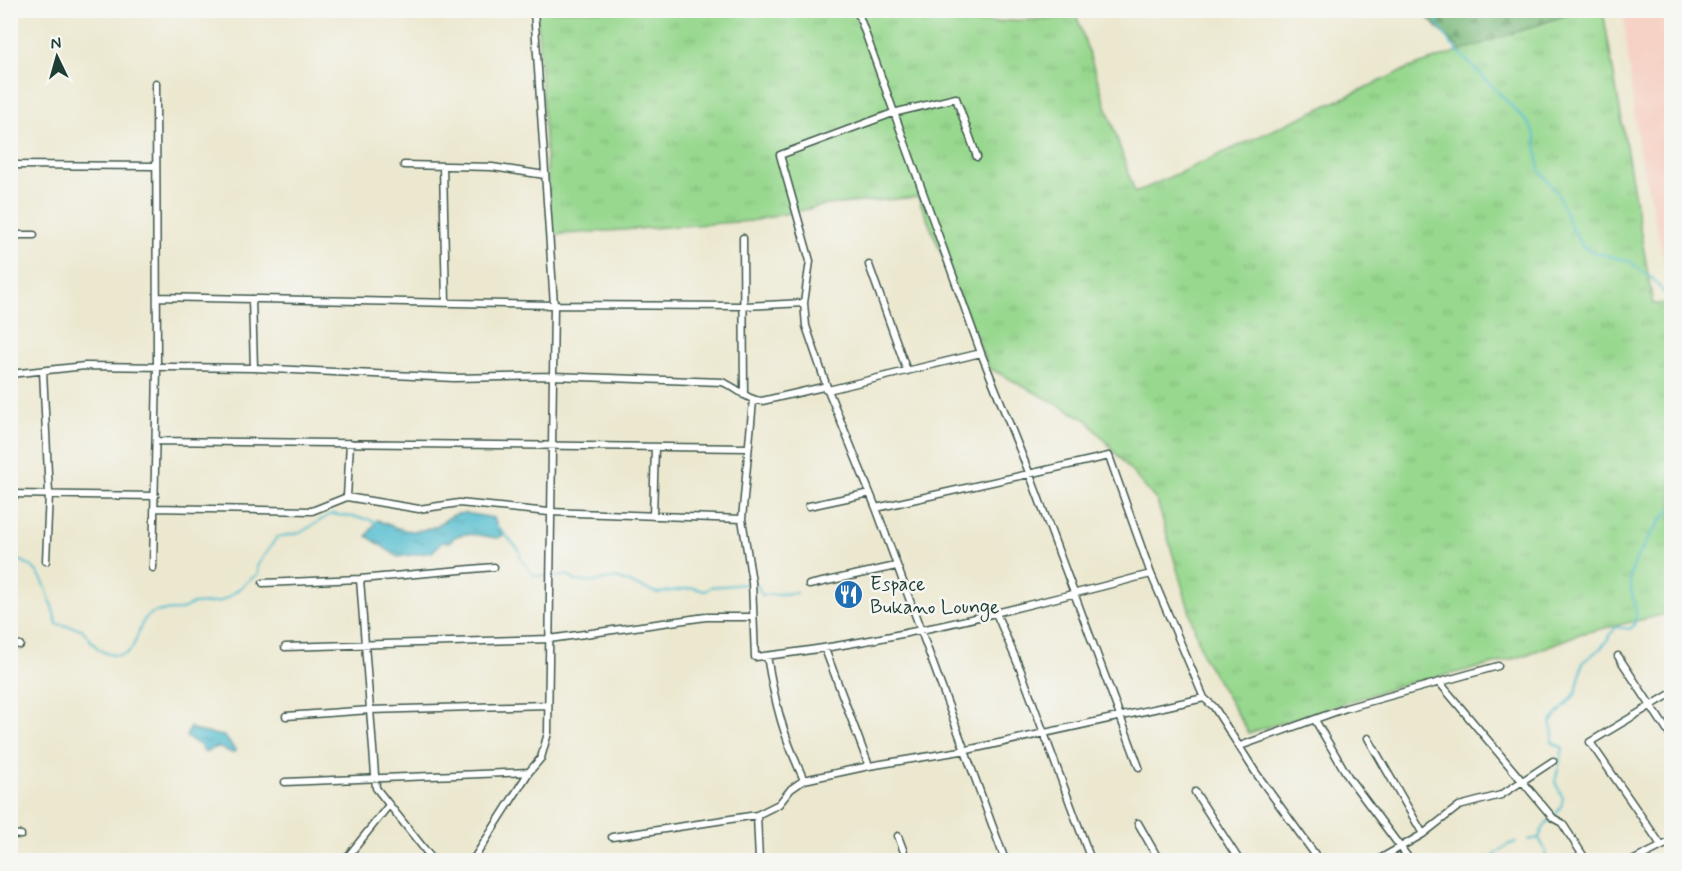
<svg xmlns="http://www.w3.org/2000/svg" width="1682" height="871" font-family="Mynerve,sans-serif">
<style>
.built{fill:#f6d1c5}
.grass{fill:url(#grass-tufts);stroke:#5b8a61;stroke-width:1.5}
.forest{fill:url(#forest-firs);stroke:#4c7a56;stroke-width:1.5}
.water{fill:url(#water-ripples);stroke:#397d82;stroke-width:1.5}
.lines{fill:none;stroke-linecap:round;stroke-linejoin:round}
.stream{stroke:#53bdcf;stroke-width:2}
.minor-casing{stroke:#3e574b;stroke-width:9}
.minor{stroke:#fff;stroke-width:6}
.labels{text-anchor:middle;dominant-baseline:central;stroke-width:5;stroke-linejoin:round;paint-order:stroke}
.poi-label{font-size:20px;fill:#1f3d34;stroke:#f6f6f2;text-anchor:start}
</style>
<defs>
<pattern id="grass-tufts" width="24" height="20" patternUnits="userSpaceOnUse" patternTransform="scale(1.5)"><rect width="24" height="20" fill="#97d88e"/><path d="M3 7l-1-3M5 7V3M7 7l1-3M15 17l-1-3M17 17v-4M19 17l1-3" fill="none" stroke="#82ba7b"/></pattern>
<pattern id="forest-firs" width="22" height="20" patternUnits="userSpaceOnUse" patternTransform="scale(1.5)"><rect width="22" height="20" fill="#79b879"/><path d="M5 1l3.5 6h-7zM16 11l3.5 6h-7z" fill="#639764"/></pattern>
<pattern id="water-ripples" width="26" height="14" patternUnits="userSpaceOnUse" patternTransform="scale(1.5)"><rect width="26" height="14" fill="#53bdcf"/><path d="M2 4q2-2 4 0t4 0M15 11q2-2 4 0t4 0" fill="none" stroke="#449ba9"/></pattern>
</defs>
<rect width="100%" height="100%" fill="#f6f6f2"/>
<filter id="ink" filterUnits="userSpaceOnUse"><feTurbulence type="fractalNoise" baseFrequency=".0167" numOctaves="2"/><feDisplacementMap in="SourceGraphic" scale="12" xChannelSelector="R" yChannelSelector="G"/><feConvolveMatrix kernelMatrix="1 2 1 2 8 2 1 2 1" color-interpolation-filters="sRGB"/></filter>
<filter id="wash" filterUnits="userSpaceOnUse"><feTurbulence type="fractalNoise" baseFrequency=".008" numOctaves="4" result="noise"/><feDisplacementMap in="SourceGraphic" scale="24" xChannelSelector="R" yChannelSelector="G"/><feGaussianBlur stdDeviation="1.35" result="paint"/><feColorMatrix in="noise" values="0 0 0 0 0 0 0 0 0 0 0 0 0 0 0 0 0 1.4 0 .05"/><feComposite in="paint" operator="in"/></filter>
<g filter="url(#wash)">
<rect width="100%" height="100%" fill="#ece8d0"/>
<!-- built -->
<path class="built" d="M1623,11H1671V290L1638,145Z"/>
<!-- grass -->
<path class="grass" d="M965,10L974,23L1077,17L1135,193L1409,68L1578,11H1603L1653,304H1671V613L1579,634L1523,656L1487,666L1408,683L1249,733L1203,657L1157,501L1087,420L989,368L918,197L827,205L751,221L551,235L537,11Z"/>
<!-- forest -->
<path class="forest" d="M1421,11H1578L1461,51Z"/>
<!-- water -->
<path class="water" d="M465,513L494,518L499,531L503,535L498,538C482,537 460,528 449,542H442L432,552L398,557L367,536L377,520C399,529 412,536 436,526C448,520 448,514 465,513Z
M190,727L196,731L224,736L236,751L232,753L218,747L204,752L200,745L186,737Z"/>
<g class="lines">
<!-- stream -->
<path class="stream" d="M1434,10L1437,23L1451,44L1529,124L1535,134L1539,169L1558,194L1569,223L1582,246L1593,252L1629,261L1654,280L1672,303
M1672,398L1667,402L1672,417
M495,527L499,528L520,551V558L534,576C546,575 556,579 568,575L576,581L593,582L616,578L657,593L693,588L705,591L711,587L756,583L762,595L796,593
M10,558C46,563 48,596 57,624L82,629C93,644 101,657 121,655C139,653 135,625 149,615C159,609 170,611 180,610C185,609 188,605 193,604C202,603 212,604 221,601C232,597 246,581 258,574L257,566L277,537L300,533L331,514L367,519L378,523
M1528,840L1539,838
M1489,860L1507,845L1516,842
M1544,860L1546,852L1539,838C1545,816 1561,818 1563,798L1555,782L1563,748L1552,742L1553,732L1550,723L1576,693L1583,662L1602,647L1616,627L1630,629L1634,625C1640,611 1630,595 1630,580C1630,561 1659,522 1672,508"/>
</g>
</g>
<g filter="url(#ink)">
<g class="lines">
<defs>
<path id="minor" d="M857,10L981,353L1030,475L1139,767
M977,157L956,98L893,113L780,155L810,261L804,303L806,326L828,390L981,353
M10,165L156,166
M404,165L492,167L545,175
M443,166L446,303
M10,235H34
M743,238L744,395
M869,265L907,371
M157,297L554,305L744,306L804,303
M252,299L254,368
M43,371L49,494L46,561
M10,374L85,366L254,368L454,378L552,376L722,382C737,387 746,400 762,401L823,387L828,390L876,508L1005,860
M753,401L742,519L752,582L755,657C890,643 1020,607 1151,574
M156,441L748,448
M10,494L155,496
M347,497L350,443
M809,506L870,493
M154,508L312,511L347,497L419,509L459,503L549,512L742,519
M876,508L1109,456L1151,574L1204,698L1214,707L1256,773L1319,860
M653,516L655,447
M153,568L157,368L156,83
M360,579L376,788L433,860
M263,583L360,579L494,567
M809,585L896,566
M996,613L1021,671L1091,860
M10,643L20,645
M285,647L549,639L706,617H752
M825,649L869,766
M767,656C775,704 783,735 804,780
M1618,656L1672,738
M1440,683L1553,818L1562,823L1586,860
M286,716L370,710L548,705
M1315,720L1349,778L1410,860
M1368,738L1423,834
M1240,746L1346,708L1498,666
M285,782L529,772
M1195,792L1239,860
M757,815L759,860
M1138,823L1159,860
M10,834L21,835
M898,836L907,860
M612,837L757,815L779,804L791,789L804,780L869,766L967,750L1204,698
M1661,845L1590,742L1672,693
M345,860L389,805
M473,860L529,772L541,758L548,733L554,305L534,10
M1378,860L1423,834L1459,806L1501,795L1553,761
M1634,860L1672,841"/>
</defs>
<!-- minor casing -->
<use href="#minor" class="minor-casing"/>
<!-- minor -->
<use href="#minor" class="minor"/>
</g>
</g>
<!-- icons -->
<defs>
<symbol id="restaurant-disc" viewBox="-11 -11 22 22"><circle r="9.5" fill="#1f6fb2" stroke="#f6f6f2"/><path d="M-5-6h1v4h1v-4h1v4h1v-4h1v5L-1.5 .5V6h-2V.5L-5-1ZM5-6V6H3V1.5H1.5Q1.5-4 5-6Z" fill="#fff"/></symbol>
</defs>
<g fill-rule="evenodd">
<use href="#restaurant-disc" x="832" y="578" width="33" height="33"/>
</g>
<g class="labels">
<!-- poi labels -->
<g class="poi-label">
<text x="870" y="584">Espace<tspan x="870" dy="23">Bukano Lounge</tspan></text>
</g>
</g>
<!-- margin -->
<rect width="1682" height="871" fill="none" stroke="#f6f6f2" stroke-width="36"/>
<!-- north arrow -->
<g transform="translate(57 57) rotate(355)" stroke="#f6f6f2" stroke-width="4.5" paint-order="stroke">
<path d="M0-4.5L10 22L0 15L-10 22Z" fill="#1f3d34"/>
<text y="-9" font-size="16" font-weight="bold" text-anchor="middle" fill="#1f3d34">N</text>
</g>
</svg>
